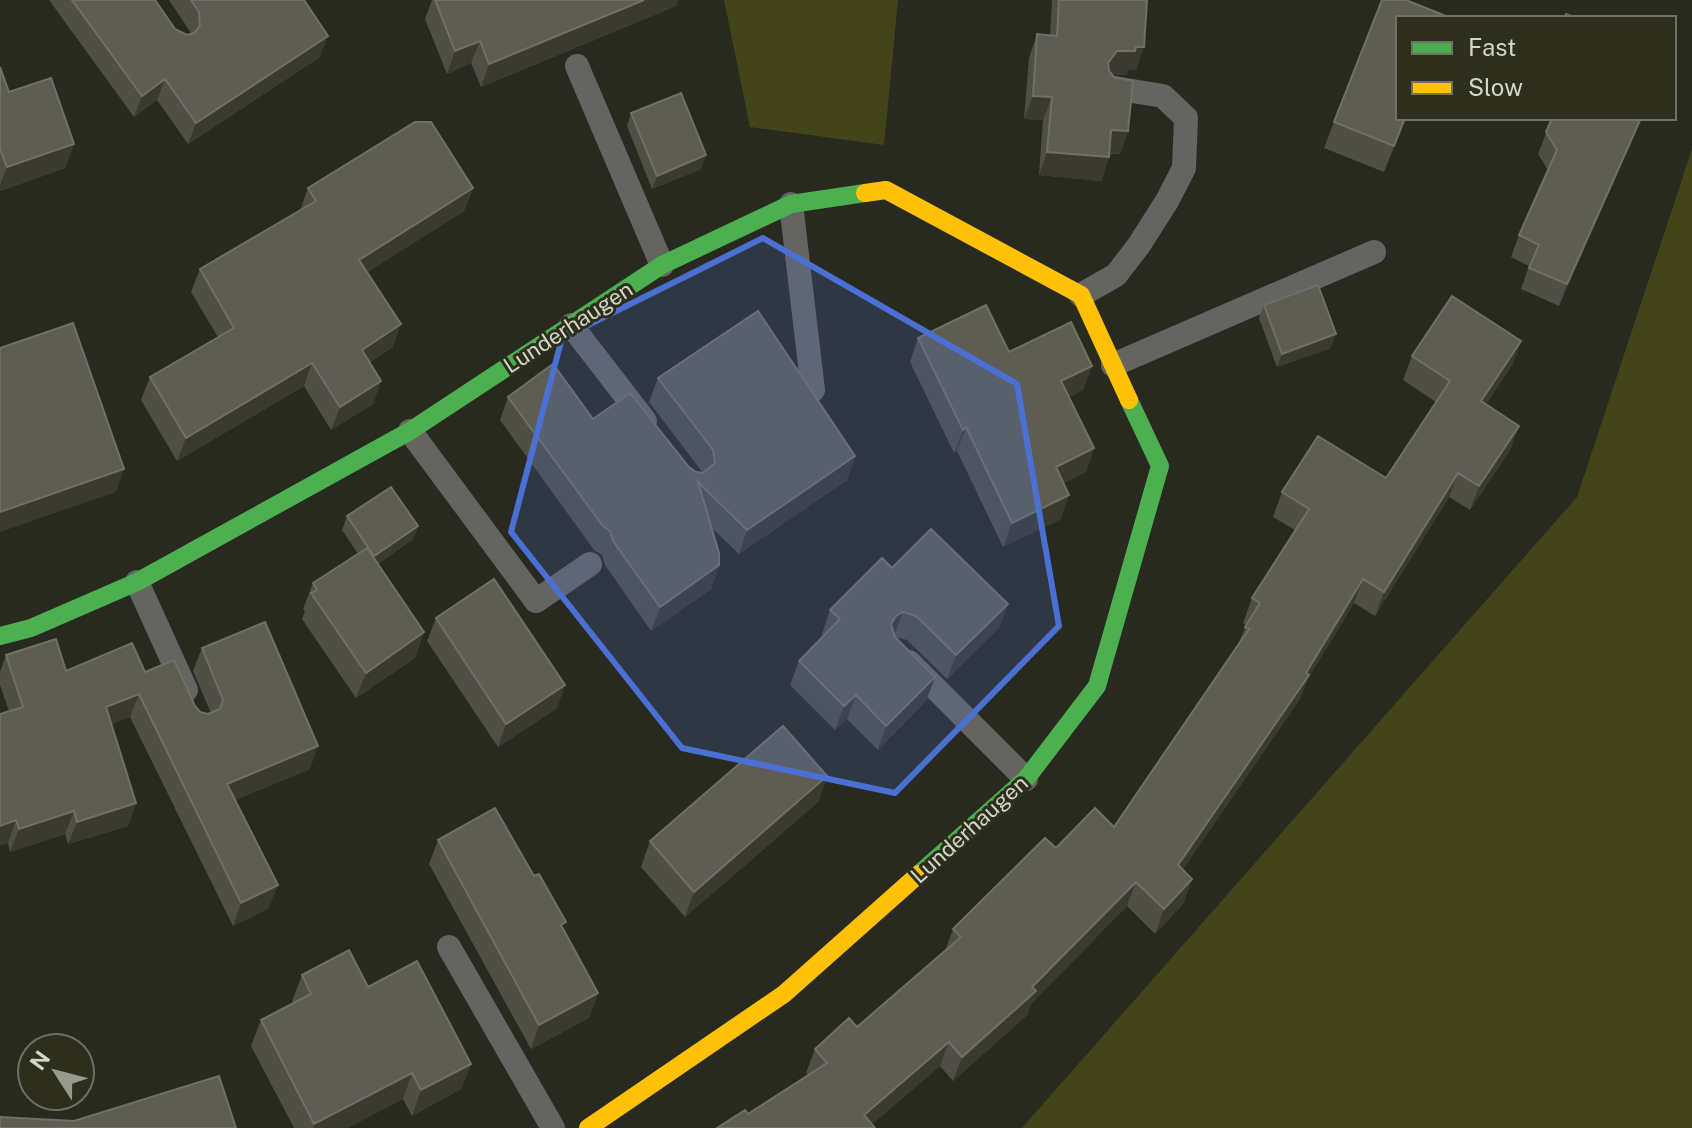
<svg xmlns="http://www.w3.org/2000/svg" width="1692" height="1128" font-family="'Public Sans',sans-serif">
<style>
.green{fill:#44441a}
.lines{fill:none;stroke-linecap:round;stroke-linejoin:round}
.lane{stroke:#646460;stroke-width:24}
.fast{stroke:#4caf50;stroke-width:18}
.slow{stroke:#ffc107;stroke-width:18}
.wall{fill:#4f4f46}
.shaded-wall{fill:#3a3a30}
.building{fill:#5d5d54;stroke:#707066;stroke-width:2}
.marked{fill:#4b70d4;fill-opacity:0.2;stroke:#4b70d4;stroke-width:6;stroke-linejoin:round}
.labels{text-anchor:middle;dominant-baseline:central;stroke-width:6;stroke-linejoin:round;paint-order:stroke}
.street-label{font-size:22px;fill:#d4d5c9;stroke:#2d2e1b}
</style>
<rect width="100%" height="100%" fill="#292a1f"/>
<!-- green -->
<path class="green" d="M724,0H898L884,145L750,127Z
M1692,149V1128H1022L1577,497Z"/>
<g class="lines">
<!-- lane -->
<path class="lane" d="M577,66L662,265
M791,204L813,390
M1081,295L1116,275L1139,245L1167,201L1184,168L1186,118L1163,96L1114,88
M571,325L645,421
M1113,365L1374,252
M410,431L536,601L590,564
M137,582L186,690
M909,662L1026,779
M449,947L553,1128"/>
<!-- fast -->
<path class="fast" d="M0,636L31,628L137,582L410,431L662,265L791,204L865,193
M919,874L1026,779L1097,686L1160,466L1129,400"/>
<!-- slow -->
<path class="slow" d="M865,193L886,190L1081,295L1129,400
M588,1128L784,994L919,874"/>
</g>
<!-- wall -->
<path class="wall" d="M49,0H155L175,29L187,35L192,34L191,33L169,0H304L320,57L188,144L157,100L134,117Z
M432,0H678L676,6L481,87L471,63L447,74L425,19Z
M1052,0H1147L1136,70H1128L1127,75L1112,74L1128,131L1120,154H1110L1101,181L1039,175L1043,120L1024,119L1029,58L1037,34L1050,35Z
M0,67L9,92L74,144L65,168L0,191Z
M631,113L706,155L701,169L652,189L627,126Z
M1406,118L1384,172L1324,148L1334,122Z
M1552,118H1642L1559,306L1521,289L1529,266L1511,257L1519,235L1548,170L1538,154Z
M308,188H473L464,211L367,272L393,347L370,362L381,381L373,404L331,430L304,386L177,461L141,400L150,377L218,337L191,292L200,269L300,211Z
M1264,305L1331,348L1277,367L1259,318Z
M918,338L1092,366L1083,390L1069,397L1094,448L1086,472L1063,483L1061,519L1003,547L957,451L954,453L910,362Z
M1521,341L1512,365L1486,404L1519,426L1510,450L1470,510L1449,497L1375,616L1354,603L1307,680L1300,699L1182,870L1192,879L1183,904L1155,934L1127,906L1031,1004L1027,1015L953,1081L940,1066L872,1124L748,1114L808,1075L806,1073L815,1049L857,1027L945,951L953,929L1056,848L1114,827L1238,645L1246,625L1243,623L1252,598L1295,530L1273,517L1282,492L1386,478L1436,402L1403,380L1412,356Z
M658,378L855,456L847,480L739,554L712,528L719,565L711,589L651,631L605,565L602,555L594,550L500,420L508,397L593,419L689,467L696,472L703,473L649,402Z
M347,516L418,526L413,539L378,564L424,632L415,658L356,698L302,619L305,611L303,609L313,583L358,554L342,530Z
M892,568L1008,604L999,628L947,679L907,640L895,637L935,677L926,701L878,750L847,719L835,730L790,685L799,661L824,636L822,634L830,610Z
M436,618L565,685L557,708L498,747L427,641Z
M202,648L310,769L235,800L269,908L233,926L130,717L111,724L136,803L128,826L68,844L65,834L10,852L8,843L0,845V714L9,711L0,685V672L6,655L66,671L145,672L195,706L200,712L208,714L211,713L193,671Z
M827,776L818,802L685,917L641,867L650,841Z
M438,840L563,930L598,993L589,1018L531,1049L429,864Z
M302,975L368,987L471,1064L461,1089L412,1116L403,1099L347,1128H294L251,1046L261,1020L294,1003L292,1001Z"/>
<!-- shaded-wall -->
<path class="shaded-wall" d="M644,0H678L676,6L481,87L489,64Z
M328,36L320,57L188,144L196,123Z
M480,41L471,63L447,74L455,51Z
M1136,47H1144L1136,70H1128L1127,75L1108,74V63L1117,51Z
M165,79L157,100L134,117L142,96Z
M1033,96L1052,97L1043,120L1024,119Z
M1405,118H1406L1384,172L1394,146Z
M1641,118H1642L1559,306L1567,284Z
M1111,130L1128,131L1120,154L1103,153Z
M74,144L65,168L0,191V185L7,167Z
M1047,152L1109,157L1101,181L1039,175Z
M706,155L701,169L652,189L657,176Z
M473,188L464,211L351,283L359,260Z
M401,324L393,347L354,373L362,350Z
M1336,334L1331,348L1277,367L1282,354Z
M1521,341L1512,365L1472,426L1481,401Z
M312,363L304,386L177,461L186,438Z
M1092,366L1083,390L1053,405L1061,381Z
M381,381L373,404L331,430L340,407Z
M1519,426L1510,450L1470,510L1479,486Z
M966,427L957,451L954,453L963,430Z
M1094,448L1086,472L1047,491L1056,467Z
M855,456L847,480L739,554L747,530Z
M124,469L116,492L0,532V512Z
M1458,473L1449,497L1375,616L1384,592Z
M1069,495L1061,519L1003,547L1012,523Z
M418,526L413,539L369,570L374,556Z
M719,565L711,589L651,631L660,607Z
M1363,579L1354,603L1307,680L1300,699L1169,890L1178,865L1306,673Z
M1008,604L999,628L947,679L956,655Z
M903,612L894,636L891,624L896,616Z
M424,632L415,658L356,698L366,673Z
M935,677L926,701L878,750L886,726Z
M565,685L557,708L498,747L506,724Z
M139,694L130,717L98,730L106,707Z
M856,695L847,719L835,730L844,706Z
M318,746L310,769L219,807L227,784Z
M827,776L818,802L685,917L694,892Z
M136,803L128,826L68,844L77,822Z
M74,811L65,834L10,852L19,829Z
M16,820L8,843L0,845V826Z
M1192,879L1183,904L1155,934L1164,909Z
M1136,882L1127,906L1031,1004L1027,1015L953,1081L962,1057L1032,987Z
M278,885L269,908L233,926L241,903Z
M598,993L589,1018L531,1049L539,1025Z
M949,1042L940,1066L868,1128L864,1115Z
M471,1064L461,1089L412,1116L421,1090Z
M412,1073L403,1099L347,1128H313L314,1124Z"/>
<!-- building -->
<path class="building" d="M72,0H155L175,29L187,35L194,33L200,26L199,12L191,0H304L328,36L196,123L165,79L142,96Z
M435,0H644L489,64L480,41L455,51Z
M1059,0H1147L1144,47H1136L1135,51H1117L1108,63L1109,71L1114,77L1133,81L1128,131L1111,130L1109,157L1047,152L1052,97L1033,96L1037,34L1057,36Z
M1382,0H1406L1446,16L1445,18H1398V118H1405L1394,146L1334,122Z
M1566,14L1576,18H1564Z
M0,67L9,92L51,78L74,144L7,167L0,149Z
M681,93L706,155L657,176L631,113Z
M1552,118H1641L1567,284L1529,268L1539,245L1519,235L1557,150L1546,132Z
M415,122H431L473,188L359,260L401,324L362,350L381,381L340,407L312,363L186,438L150,377L234,328L200,269L316,201L308,188Z
M1318,285L1336,334L1282,354L1264,305Z
M1452,296L1521,341L1481,401L1519,426L1479,486L1458,473L1384,592L1363,579L1306,673L1309,675L1178,865L1192,879L1164,909L1136,882L1032,987L1036,991L962,1057L949,1042L864,1115L875,1128H717L745,1110L748,1114L827,1063L815,1049L849,1018L857,1027L961,937L953,929L1045,838L1056,848L1095,808L1114,827L1249,629L1245,627L1260,603L1252,598L1309,509L1282,492L1318,436L1386,478L1450,381L1412,356Z
M986,305L1009,352L1071,322L1092,366L1061,381L1094,448L1056,467L1069,495L1012,523L966,427L963,430L918,338Z
M758,311L855,456L747,530L698,482L719,553V565L660,607L613,541L610,531L603,526L508,397L553,364L593,419L630,393L689,467L696,472L703,473L715,463L713,450L658,378Z
M73,323L124,469L0,512V348Z
M391,487L418,526L374,556L347,516Z
M931,529L1008,604L956,655L916,616L903,612L896,616L891,624L895,637L935,677L886,726L856,695L844,706L799,661L840,619L830,610L882,558L892,568Z
M367,548L424,632L366,673L311,593L317,590L313,583Z
M494,579L565,685L506,724L436,618Z
M265,622L318,746L227,784L278,885L241,903L139,694L106,707L136,803L77,822L74,811L19,829L16,820L0,826V714L23,707L6,655L56,639L66,671L132,643L145,672L174,660L195,706L200,712L208,714L220,709L223,700L202,648Z
M783,726L827,776L694,892L650,841Z
M495,808L534,876L539,874L566,922L561,925L598,993L539,1025L438,840Z
M349,950L368,987L417,961L471,1064L421,1090L412,1073L314,1124L261,1020L311,994L302,975Z
M219,1076L236,1128H0V1117L74,1121Z"/>
<!-- marked area -->
<path class="marked" d="M763,238L1017,384L1059,626L895,793L682,748L511,532L562,338Z"/>
<g class="labels">
<!-- street labels -->
<g class="street-label">
<text transform="translate(568 327) rotate(-33)">Lunderhaugen</text>
<text transform="translate(969 829) rotate(-42)">Lunderhaugen</text>
</g>
</g>
<!-- legend -->
<rect x="1396" y="16" width="280" height="104" fill="#2d2e1b" stroke="#707161" stroke-width="2"/>
<rect x="1412" y="42" width="40" height="12" fill="#4caf50" stroke="#707161" stroke-width="2"/>
<text x="1468" y="56" font-size="24" fill="#d4d5c9">Fast</text>
<rect x="1412" y="82" width="40" height="12" fill="#ffc107" stroke="#707161" stroke-width="2"/>
<text x="1468" y="96" font-size="24" fill="#d4d5c9">Slow</text>
<!-- north arrow -->
<g transform="translate(56 1072) rotate(306)"><circle r="38" fill="#2d2e1b" stroke="#707161" stroke-width="2"/>
<path d="M0-6L14 30L0 20L-14 30Z" fill="#98998e"/>
<text y="-12" font-size="22" font-weight="bold" text-anchor="middle" fill="#d4d5c9">N</text>
</g>
</svg>
